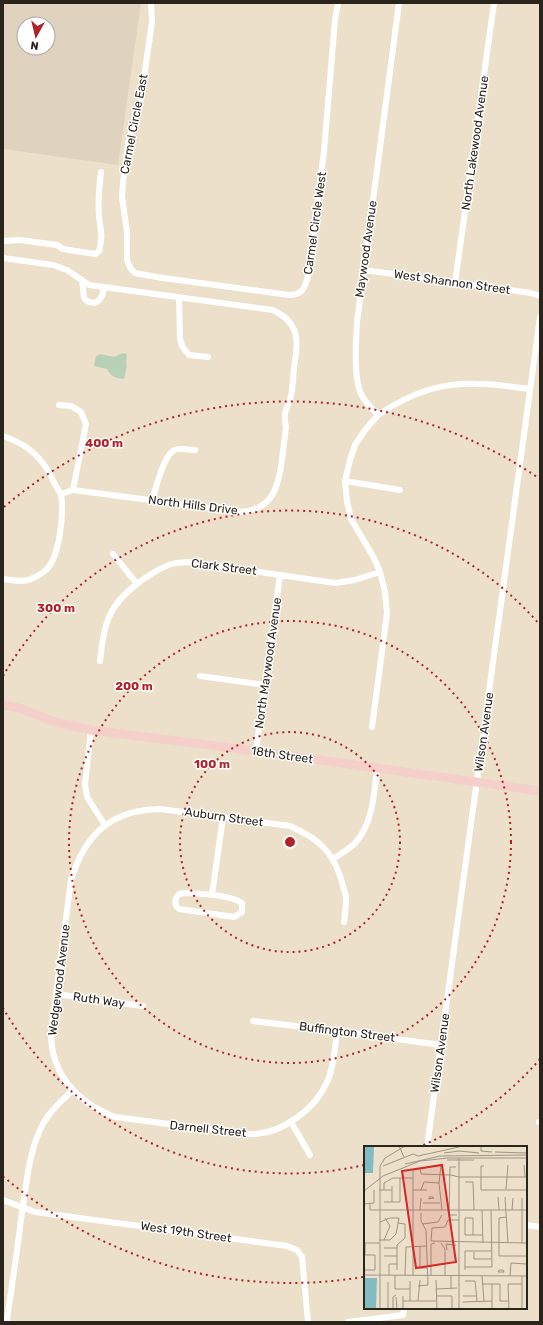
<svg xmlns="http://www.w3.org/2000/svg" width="543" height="1325" font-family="Rubik,sans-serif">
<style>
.commercial{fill:#dfd2bf;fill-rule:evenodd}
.green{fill:#b8d1b6}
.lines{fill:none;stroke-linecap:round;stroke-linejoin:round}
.street{stroke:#fff;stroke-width:6}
.secondary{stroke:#f5cfca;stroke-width:9}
.ring{fill:none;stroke:#b22028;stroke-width:2;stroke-dasharray:2 4}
.labels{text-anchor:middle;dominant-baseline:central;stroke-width:3;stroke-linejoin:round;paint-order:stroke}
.street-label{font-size:12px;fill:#29241c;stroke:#fff}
.inset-road{fill:none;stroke:#9e9584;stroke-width:1}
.view{fill:#d62828;fill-opacity:0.15;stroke:#d62828;stroke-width:2}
.inset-edge{fill:none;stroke:#29241c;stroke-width:2}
.centre{fill:#b22028;stroke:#fff;stroke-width:2}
.ring-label{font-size:12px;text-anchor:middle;font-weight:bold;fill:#b22028;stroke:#fff;stroke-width:3;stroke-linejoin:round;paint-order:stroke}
</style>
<rect width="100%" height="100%" fill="#ece0ca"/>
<!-- commercial -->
<path class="commercial" d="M3,3H141L118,165L3,149ZM24,24H48V48H24Z"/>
<!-- green -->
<path class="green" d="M123,353L127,354L126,364L127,365L124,379C116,378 111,377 107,369L94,366L96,356L100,354L114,357Z"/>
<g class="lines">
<!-- street -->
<path class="street" d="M151,3L152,22L141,99L128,144L123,182L122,197L127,232V260L131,269L135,273L140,274L163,278L289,295C302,295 305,288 308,276L324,151L335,20L338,3
M3,241L20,240L57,245L63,249L95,254L99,251C103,237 101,231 99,217C98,202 99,187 101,172
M3,258L53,265L67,270L89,285L273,310C301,324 298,341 294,368C293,377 293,387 291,396C288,407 282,414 286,426C285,437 283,449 282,460C278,488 273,509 241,512L73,490L61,494C64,512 60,555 47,569C43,573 36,577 31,579C22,583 12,580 3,579
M364,270L531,293L540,296
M82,280C83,285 83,293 84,297C86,303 96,305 100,299C103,296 103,291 104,287
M455,283L494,3
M179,297L180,338L182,346L189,355L208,357
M59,405L71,406L81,412L86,424L73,490
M378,415C431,379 468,380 529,389
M3,436C21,442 37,453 47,469C52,477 55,486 61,494
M345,481L400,490
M152,500C156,489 163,457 173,451C179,447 189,450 195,450
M113,554L137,584
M100,661C104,621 109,604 142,580C150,575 159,568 169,565C175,562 183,563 190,562L335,583L355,580L380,572
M200,676L265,685
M372,727L387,613L385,592L380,572L374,558L351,519L347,501L345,481L350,460L355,445L365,430L378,415C372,409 366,403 362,396C353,379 356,341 357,322L399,3
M91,730L85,784L87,797L105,825
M256,751L280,575
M333,859C340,854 350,849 356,842C373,822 374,794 377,769
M184,893C201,894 227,894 242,903V912L234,917L179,909C174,905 174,899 179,894Z
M212,895L223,817
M56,994L143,1006
M253,1021L337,1031L441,1045
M337,1031C335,1047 334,1067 327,1082C316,1108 284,1132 256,1134C250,1134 244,1134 238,1133L115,1117C78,1103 51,1075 51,1033L71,880C85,834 111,810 160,809L290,826C319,839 333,851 342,882C343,887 345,892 346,897C346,905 345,914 344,922
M291,1122L310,1155
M539,1122H540
M427,1147L540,317
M3,1200L35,1212L287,1246L297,1250L302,1257L308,1322
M526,1225L540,1227
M8,1322L7,1319C12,1286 17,1253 21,1219C26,1190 28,1151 43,1124C50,1111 62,1100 73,1090
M348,1322L403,1315L404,1308"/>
<!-- secondary -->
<path class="secondary" d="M3,705L19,708L55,722L91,730L256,751L540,791"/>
</g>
<!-- distance rings -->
<g class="ring">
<circle cx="290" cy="842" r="110"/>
<circle cx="290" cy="842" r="221"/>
<path d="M540 1059A331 331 0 0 1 419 1147M364 1165A331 331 0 0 1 3 1008M3 676A331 331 0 0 1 540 625"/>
<path d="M363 1277A441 441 0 0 1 4 1177M4 507A441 441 0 0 1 540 479"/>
</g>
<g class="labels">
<!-- street labels -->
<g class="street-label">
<text transform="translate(134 124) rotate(-79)">Carmel Circle East</text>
<text transform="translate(475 143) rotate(-82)">North Lakewood Avenue</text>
<text transform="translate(315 223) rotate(-82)">Carmel Circle West</text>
<text transform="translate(366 249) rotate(-82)">Maywood Avenue</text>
<text transform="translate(452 282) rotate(8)">West Shannon Street</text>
<text transform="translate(193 505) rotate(7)">North Hills Drive</text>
<text transform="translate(224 567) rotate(7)">Clark Street</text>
<text transform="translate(268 663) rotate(-82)">North Maywood Avenue</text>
<text transform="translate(484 732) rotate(-82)">Wilson Avenue</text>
<text transform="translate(282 755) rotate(8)">18th Street</text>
<text transform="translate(224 817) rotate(8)">Auburn Street</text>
<text transform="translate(59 980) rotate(-83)">Wedgewood Avenue</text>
<text transform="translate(99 1000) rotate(8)">Ruth Way</text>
<text transform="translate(347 1032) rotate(7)">Buffington Street</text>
<text transform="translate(440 1053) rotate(-82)">Wilson Avenue</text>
<text transform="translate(208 1129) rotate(6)">Darnell Street</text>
<text transform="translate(186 1232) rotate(8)">West 19th Street</text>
</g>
</g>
<!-- overview -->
<g transform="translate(364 1146)">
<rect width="163" height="163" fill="#ece0ca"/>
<path d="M0,0H10L9,27H0ZM0,132H13L12,163H0Z" fill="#84bbc0"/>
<path class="inset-road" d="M35,0L40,11M117,0V5L128,6M131,6L163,7M80,7L95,5L115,7M95,12V163M83,14H110M41,18L76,10L163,9M160,19L161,31M19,20L49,8L54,10L95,1M120,20H117V44H163M92,21H86L85,69H93M56,22L57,28L87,29L95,31M95,31H163M101,36H109L110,64M28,40V56M142,43L144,19M15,44H28M20,44V37L29,32H49M49,44H63M57,44L60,36L75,37M0,45L19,30L56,15L84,12H163M65,51H69L70,52L65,53ZM134,51L135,64M141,51L144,97M158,52V97M20,56H36V32M59,57H76M0,58L10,57V44M6,58V64H15M15,64H163M56,64L57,52M118,64L119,97M148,64L149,52M57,67V75L62,84M142,71L135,72V110H163M95,74H84L81,81L68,82L67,95L163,97M58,78L74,76L78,69M109,89V72H101V89H119M15,94H26L32,88L35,72H26L16,76M20,94L26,80L21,72M0,97H15M77,97L81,103V130M56,100V122H63M20,102H33M83,104L82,98L92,99M110,106V113H127M20,110H33M101,121H128L127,64M0,124H11V109H1V97M33,124V99L41,92V78L34,77M101,124V105H127M135,124H139L140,126H134ZM0,129L163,130M25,129V118H33M31,129V143H46M41,129L42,101L62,100M49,129V24L77,19L75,37L78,64M67,129V98L71,97M118,130L120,155M146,130L147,117L162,118M158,130V163M72,134L73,163M46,135V155M101,135H111L113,155M118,138H136V155H145M128,138V163M54,140L64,139L62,84M72,143L93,142M87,143V130M39,150V163M72,150H88V163M99,150H112M32,151L33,163M39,155H72M54,155L56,134M99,156L128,155M16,163V20L21,12L41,0M24,163V136M29,163V151L32,149M134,163H163M145,163L144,138H158"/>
<path class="view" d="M78,19L92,116L52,122L38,25Z"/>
<rect width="163" height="163" class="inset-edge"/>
</g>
<circle cx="290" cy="842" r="6" class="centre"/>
<g class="ring-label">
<text x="104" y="447">400 m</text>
<text x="56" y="612">300 m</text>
<text x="134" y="690">200 m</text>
<text x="212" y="768">100 m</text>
</g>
<!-- border -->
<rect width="543" height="1325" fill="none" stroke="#29241c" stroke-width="8"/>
<!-- north arrow -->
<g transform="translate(36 36) rotate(188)"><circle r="19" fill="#ffffff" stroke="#a9a7a4"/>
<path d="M0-3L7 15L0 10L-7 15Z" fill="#b22028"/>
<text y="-6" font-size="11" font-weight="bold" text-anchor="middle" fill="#29241c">N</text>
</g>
</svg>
